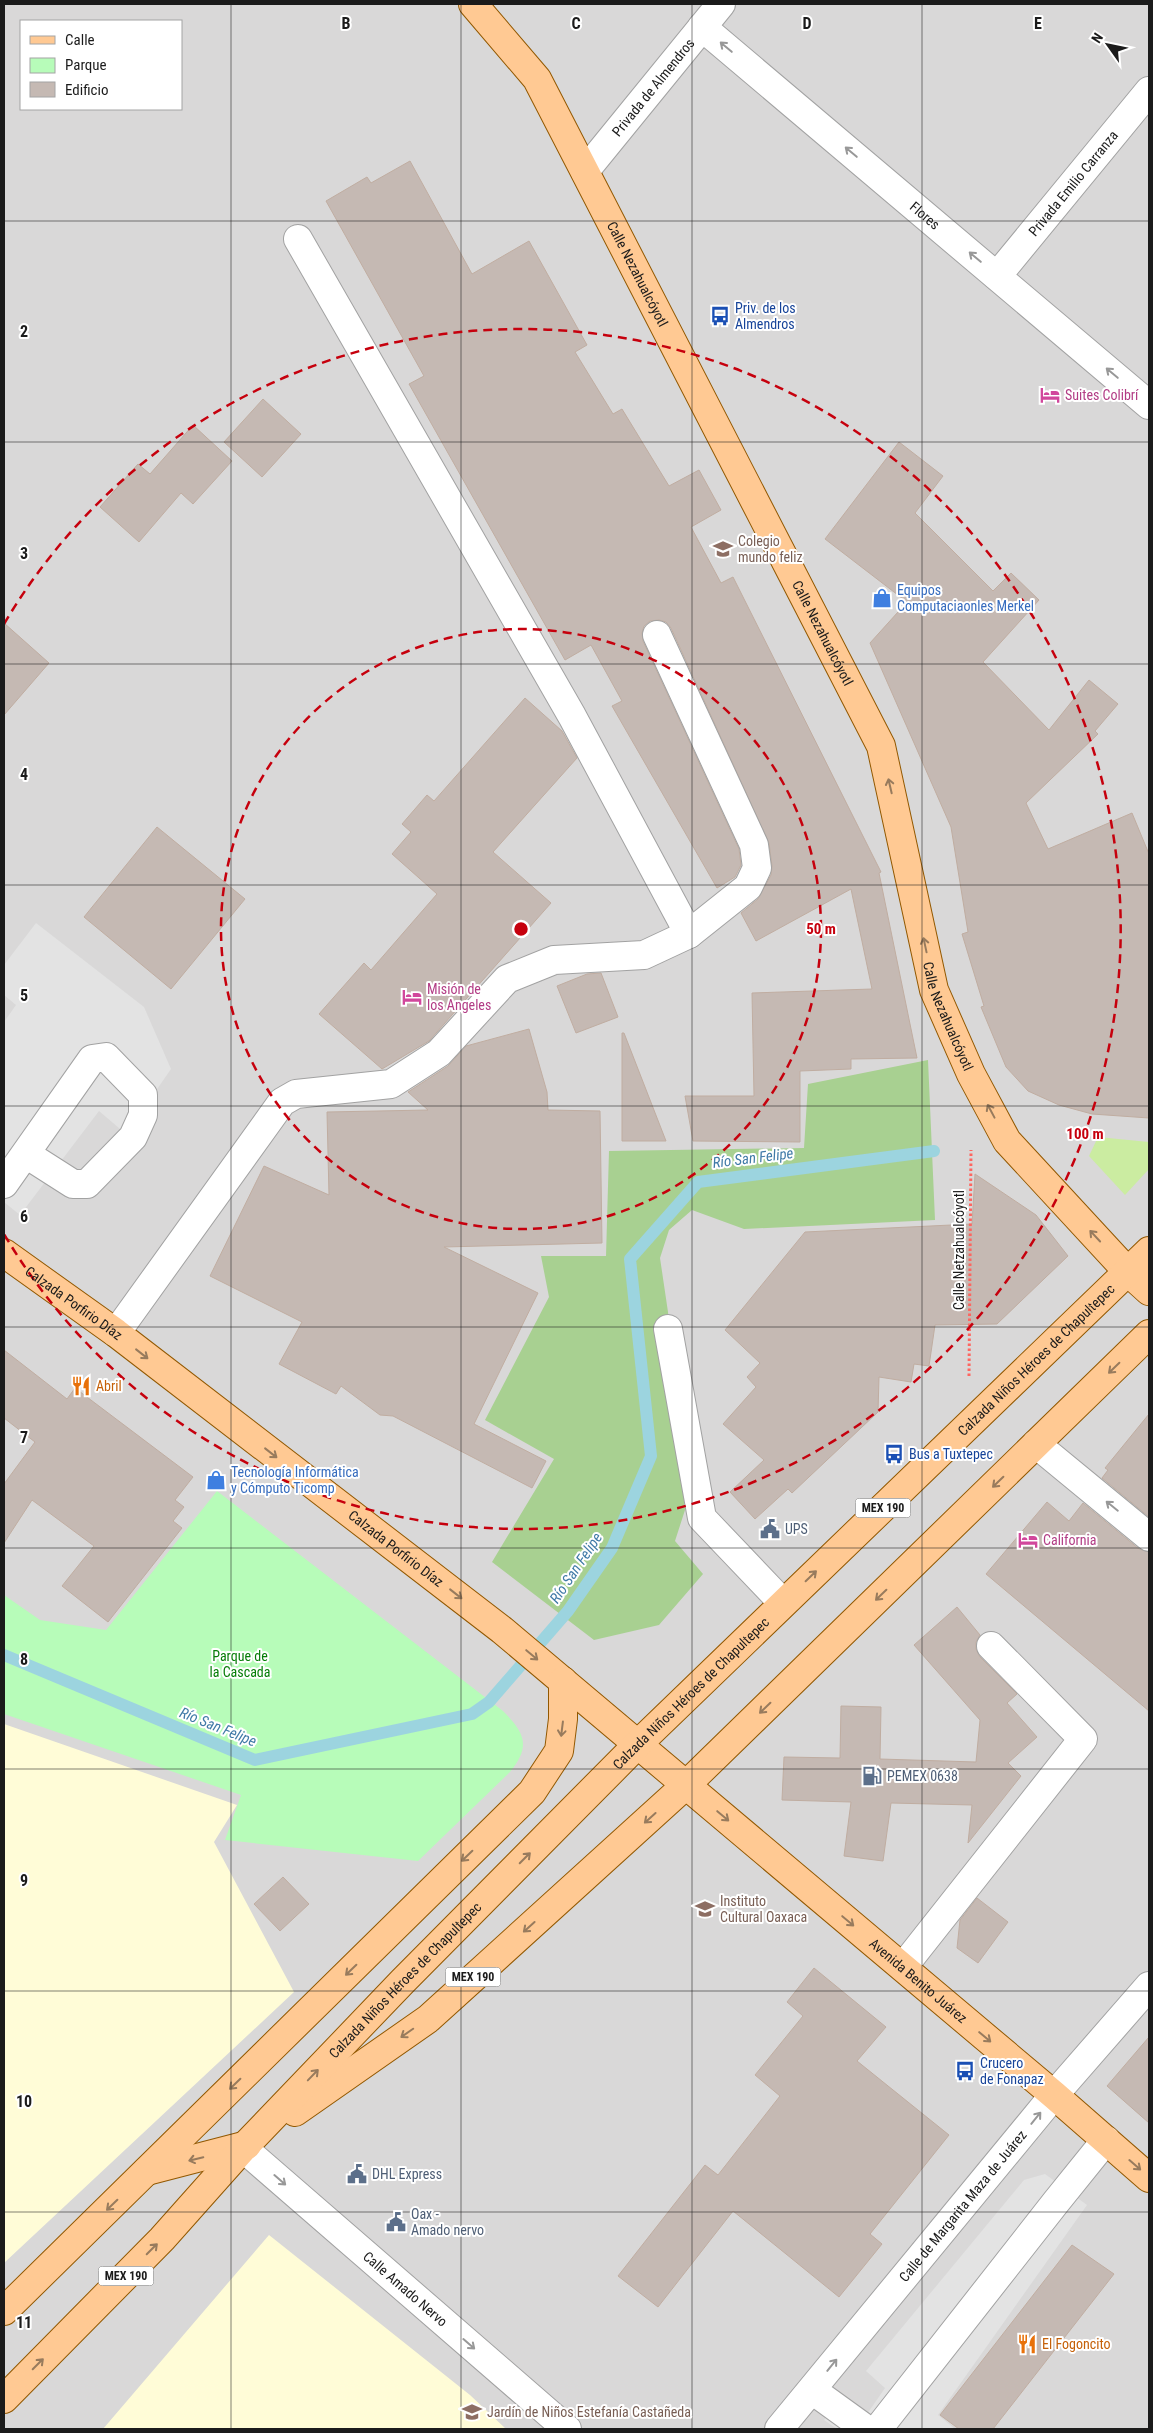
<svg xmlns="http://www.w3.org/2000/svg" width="1153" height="2433" font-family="'Roboto Condensed',sans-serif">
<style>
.residential{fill:#d9d8d8;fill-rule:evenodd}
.education{fill:#fffcd7}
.grass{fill:#cbeca1}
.forest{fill:#a8d091}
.park{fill:#b7fcb9}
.parking{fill:#e3e3e3}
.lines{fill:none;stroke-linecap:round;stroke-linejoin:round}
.stream{stroke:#9cd4df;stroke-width:12}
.building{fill:#c5b9b3;stroke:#c0ada1}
.minor-casing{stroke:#a2a2a2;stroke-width:30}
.major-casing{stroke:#925800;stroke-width:30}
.path{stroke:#ff655f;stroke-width:3;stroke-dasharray:2.5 2.5;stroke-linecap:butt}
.minor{stroke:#fff;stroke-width:28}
.major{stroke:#ffc993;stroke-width:28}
.oneway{stroke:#989898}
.oneway2{stroke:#987b5d}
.grid{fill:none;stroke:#1b1b1b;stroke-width:1;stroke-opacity:0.55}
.ring{fill:none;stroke:#c6000d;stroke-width:2.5;stroke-dasharray:9 6}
.labels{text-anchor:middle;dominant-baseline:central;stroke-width:4;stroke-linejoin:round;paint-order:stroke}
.shield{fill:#fff;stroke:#5f5f5f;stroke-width:1}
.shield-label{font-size:12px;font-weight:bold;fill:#1b1b1b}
.street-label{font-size:14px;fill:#1b1b1b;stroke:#fff}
.transit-label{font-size:14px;fill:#164399;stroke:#fff;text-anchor:start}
.hotel-label{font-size:14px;fill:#b23c85;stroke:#fff;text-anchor:start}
.education-label{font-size:14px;fill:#785e54;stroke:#fff;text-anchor:start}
.shop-label{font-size:14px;fill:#366cbe;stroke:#fff;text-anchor:start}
.food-label{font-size:14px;fill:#c56008;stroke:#fff;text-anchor:start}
.service-label{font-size:14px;fill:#4e5e75;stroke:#fff;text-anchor:start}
.park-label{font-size:14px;fill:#057d07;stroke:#fff}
.water-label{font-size:15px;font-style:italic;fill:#407aa7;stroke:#fff}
.grid-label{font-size:16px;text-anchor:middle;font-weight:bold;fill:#1b1b1b;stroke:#fff;stroke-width:4;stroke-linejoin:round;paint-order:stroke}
.centre{fill:#c6000d;stroke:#fff;stroke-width:2.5}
.ring-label{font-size:15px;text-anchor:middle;font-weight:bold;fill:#c6000d;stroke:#fff;stroke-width:4;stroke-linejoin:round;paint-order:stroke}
</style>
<rect width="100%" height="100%" fill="#ede8df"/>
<!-- residential -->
<path class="residential" d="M4,4H1149V2429H4ZM21,21H181V109H21Z"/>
<!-- education -->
<path class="education" d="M4,1724L237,1805L214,1842L294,1992L4,2263Z
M269,2235L470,2395L506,2429H103Z"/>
<!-- grass -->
<path class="grass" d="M1098,1137L1149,1142V1169L1125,1195L1089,1156Z"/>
<!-- forest -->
<path class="forest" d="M928,1060L935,1220L744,1229L692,1210L669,1230L660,1258L668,1312L685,1510L675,1541L703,1574L659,1625L594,1640L492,1562L554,1459L485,1420L549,1297L541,1256H606L609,1151L804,1148L808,1084Z"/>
<!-- park -->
<path class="park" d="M217,1491L503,1711C525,1733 531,1746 510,1772L418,1861L225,1840L241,1795L4,1714V1595L40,1620L106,1630Z"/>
<!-- parking -->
<path class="parking" d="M36,923L144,1007L171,1069L126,1134L99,1111L20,1215L4,1202V1022L16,1005L4,995V965Z
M1045,2174L1087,2205L938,2415L955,2429H837L824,2420L842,2397L867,2414L885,2388L866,2371L1024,2180Z"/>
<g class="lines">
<!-- stream -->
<path class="stream" d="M4,1655L255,1760L472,1714L489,1702L568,1611L612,1548L651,1456L630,1259L698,1182L934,1151"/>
</g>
<!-- building -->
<path class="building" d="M410,161L472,274L529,241L587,345L575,352L613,414L622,409L669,486L699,470L721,510L691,527L721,583L733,577L881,872L879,873L917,1058L851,1059V1069L800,1071V1142L693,1141L685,1096H754L752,993L872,989L851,889L756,941L741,913L758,899L771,875L772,866L769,843L671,628L666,622L659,620L650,621L644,626L642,633L643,641L739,849L741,865L735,877L717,888L612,706L622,701L591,645L565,660L409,384L424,376L326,201L367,177L371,183Z
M263,399L301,434L262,477L224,442Z
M193,425L232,461L193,504L181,493L139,542L100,507L138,464L150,474Z
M899,442L943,476L915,513L993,591L1011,573L1039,600L983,662L1049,730L1089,680L1118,704L1095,731L1098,734L1026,803L1048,849L1132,813L1149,854V1118L1092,1114L1059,1105L1028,1091L1006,1067L981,1007L984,1006L962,934L968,932L951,827L870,643L907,602L825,539Z
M4,623L49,663L4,715Z
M525,698L562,731L577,758L493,852L551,903L429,1041L382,1069L319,1014L364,963L371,970L437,894L392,854L411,832L402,824L427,795L434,801Z
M157,827L245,899L171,989L84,917Z
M601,973L618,1017L576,1033L557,986L587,974Z
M529,1029L547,1092L548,1110L600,1111L602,1243L444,1247L538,1293L474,1424L546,1461L532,1488L393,1416L380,1415L341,1386L336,1394L279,1364L302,1322L210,1276L264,1166L329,1195L327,1112L428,1110L408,1092L448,1066L466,1046Z
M622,1033H624L666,1141H622Z
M975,1174L1036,1215L1068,1256L997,1324L935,1325L929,1366L914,1364L911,1382L879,1377L878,1412L792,1493L788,1489L755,1519L730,1492L764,1460L723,1424L756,1387L747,1377L760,1363L725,1330L805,1232L972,1224Z
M4,1350L67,1399L75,1388L193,1477L175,1500L184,1507L173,1521L182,1528L108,1622L62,1586L94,1546L32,1500L4,1543V1484L35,1442L4,1418Z
M1149,1414V1517L1102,1478L1108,1470L1105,1468Z
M1047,1502L1069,1521L1083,1503L1139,1549L1149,1552V1711L986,1574Z
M957,1607L980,1635L976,1642V1649L980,1657L1017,1694L1007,1703L1037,1737L1008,1763L1021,1776L968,1843L972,1805L891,1803L883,1861L844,1856L851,1802L782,1800L784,1757L840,1758L841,1706L881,1707L880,1759L976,1762L980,1720L914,1645Z
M283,1877L309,1904L280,1931L254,1904Z
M977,1898L1008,1922L978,1963L957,1948L960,1920Z
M814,1968L886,2027L857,2061L949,2135L870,2234L882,2244L839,2297L733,2211L658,2307L618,2276L705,2165L718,2175L780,2096L755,2075L803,2016L787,2002Z
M1149,2037V2123L1107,2086Z
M1072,2245L1114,2274L993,2429H959L940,2415Z"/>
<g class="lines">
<defs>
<g id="minor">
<path id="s1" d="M702,27L1149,405"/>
<path id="s2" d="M585,171L721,4"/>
<path d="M298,239L572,716L689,934"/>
<path id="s3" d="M997,276L1149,91"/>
<path d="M4,1184L92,1059L106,1057L143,1095V1115L133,1137L87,1184H73L26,1154"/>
<path d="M668,1329L702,1518L783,1603"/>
<path d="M116,1333L282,1102L296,1094L391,1084L439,1053L507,979L554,960L644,955L689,934L748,887L757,868L754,845L657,635"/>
<path d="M1036,1444L1149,1537"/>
<path d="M903,1967L1083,1739L991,1646"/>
<path id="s4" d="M243,2148L567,2429"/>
<path d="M812,2390L866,2429"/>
<path id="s5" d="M779,2429L1054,2095L1149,1986"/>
<path d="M878,2429L1056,2202L1106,2140"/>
</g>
<g id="major">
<path id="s6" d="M473,4L537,79L881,746L934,990L971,1074L1007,1141L1128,1272L1149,1291"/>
<path id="s7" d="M4,1253L116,1333L502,1630L1054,2095L1149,2178"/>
<path d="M295,2112L428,2019L686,1785L1149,1334"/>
<path d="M147,2171L247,2145"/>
<path d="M4,2311L532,1792L559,1751L563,1719V1681"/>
<path id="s8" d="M4,2399L162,2239L243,2148L403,1981L638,1744L1149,1251"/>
</g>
</defs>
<!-- minor casing -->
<use href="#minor" class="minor-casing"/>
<!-- major casing -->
<use href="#major" class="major-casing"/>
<!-- path -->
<path class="path" d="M969,1376L971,1150"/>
<!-- minor -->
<use href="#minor" class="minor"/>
<!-- major -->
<use href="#major" class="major"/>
</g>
<!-- one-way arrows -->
<defs><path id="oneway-shaft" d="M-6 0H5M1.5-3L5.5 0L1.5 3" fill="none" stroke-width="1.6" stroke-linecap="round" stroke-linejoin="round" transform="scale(1.25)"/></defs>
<g class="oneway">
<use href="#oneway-shaft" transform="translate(726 47) rotate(-140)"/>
<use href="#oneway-shaft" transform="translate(851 152) rotate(-140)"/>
<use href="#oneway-shaft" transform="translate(975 257) rotate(-140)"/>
<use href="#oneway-shaft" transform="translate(1112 373) rotate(-140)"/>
<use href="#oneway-shaft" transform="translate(1112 1506) rotate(-141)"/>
<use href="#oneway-shaft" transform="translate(1036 2118) rotate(-51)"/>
<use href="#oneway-shaft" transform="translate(280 2180) rotate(41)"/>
<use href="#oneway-shaft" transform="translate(469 2344) rotate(41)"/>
<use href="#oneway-shaft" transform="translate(832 2365) rotate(-51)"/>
</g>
<g class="oneway2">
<use href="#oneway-shaft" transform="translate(890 786) rotate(-103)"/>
<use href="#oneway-shaft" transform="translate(925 945) rotate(-102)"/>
<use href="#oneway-shaft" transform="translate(991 1111) rotate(-118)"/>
<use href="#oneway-shaft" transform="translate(1095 1236) rotate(-133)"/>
<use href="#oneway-shaft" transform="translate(142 1354) rotate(38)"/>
<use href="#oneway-shaft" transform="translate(1114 1368) rotate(136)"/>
<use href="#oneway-shaft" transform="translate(271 1453) rotate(38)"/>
<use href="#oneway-shaft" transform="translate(998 1482) rotate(136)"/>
<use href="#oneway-shaft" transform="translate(811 1576) rotate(-44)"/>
<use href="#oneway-shaft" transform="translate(456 1594) rotate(38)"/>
<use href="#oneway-shaft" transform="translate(881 1595) rotate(136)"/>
<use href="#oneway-shaft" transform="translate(532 1655) rotate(40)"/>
<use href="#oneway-shaft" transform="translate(765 1708) rotate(136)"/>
<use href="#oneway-shaft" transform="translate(562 1729) rotate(97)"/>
<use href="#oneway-shaft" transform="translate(723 1816) rotate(40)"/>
<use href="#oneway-shaft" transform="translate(650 1818) rotate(138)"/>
<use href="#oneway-shaft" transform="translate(467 1856) rotate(136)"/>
<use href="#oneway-shaft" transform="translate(525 1858) rotate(-45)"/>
<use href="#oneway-shaft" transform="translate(848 1921) rotate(40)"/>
<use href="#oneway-shaft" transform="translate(529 1927) rotate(138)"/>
<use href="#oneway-shaft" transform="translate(351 1970) rotate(136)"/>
<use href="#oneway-shaft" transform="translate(407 2033) rotate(145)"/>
<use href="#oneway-shaft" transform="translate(985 2037) rotate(40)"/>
<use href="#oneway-shaft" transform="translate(313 2075) rotate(-46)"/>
<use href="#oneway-shaft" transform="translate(235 2084) rotate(136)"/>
<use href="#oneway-shaft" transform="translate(196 2159) rotate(167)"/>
<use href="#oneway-shaft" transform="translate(1135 2165) rotate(41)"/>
<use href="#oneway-shaft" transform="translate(112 2205) rotate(136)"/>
<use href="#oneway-shaft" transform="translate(152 2249) rotate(-45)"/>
<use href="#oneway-shaft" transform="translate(38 2364) rotate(-45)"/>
</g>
<!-- grid -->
<path class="grid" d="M231,4V2429M461,4V2429M692,4V2429M922,4V2429M4,221H1149M4,442H1149M4,664H1149M4,885H1149M4,1106H1149M4,1327H1149M4,1548H1149M4,1769H1149M4,1991H1149M4,2212H1149"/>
<!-- distance rings -->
<g class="ring">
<circle cx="521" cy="929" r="300"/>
<path d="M4 624A600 600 0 1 1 4 1234"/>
</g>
<!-- icons -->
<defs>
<symbol id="bus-bare" viewBox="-9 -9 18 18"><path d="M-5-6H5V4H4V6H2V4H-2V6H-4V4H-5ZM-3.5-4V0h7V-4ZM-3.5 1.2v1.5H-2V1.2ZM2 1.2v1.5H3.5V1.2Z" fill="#1a4fb4" stroke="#fff" stroke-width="2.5" paint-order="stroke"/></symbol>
<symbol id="hotel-bare" viewBox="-9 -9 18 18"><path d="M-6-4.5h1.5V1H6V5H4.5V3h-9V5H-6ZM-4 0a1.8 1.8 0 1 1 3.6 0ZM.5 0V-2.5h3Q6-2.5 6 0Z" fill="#d1479c" stroke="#fff" stroke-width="2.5" paint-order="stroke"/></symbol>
<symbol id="school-bare" viewBox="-9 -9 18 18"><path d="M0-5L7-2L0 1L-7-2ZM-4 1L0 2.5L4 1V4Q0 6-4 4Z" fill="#8d6e63" stroke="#fff" stroke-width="2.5" paint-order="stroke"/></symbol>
<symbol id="shop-bare" viewBox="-9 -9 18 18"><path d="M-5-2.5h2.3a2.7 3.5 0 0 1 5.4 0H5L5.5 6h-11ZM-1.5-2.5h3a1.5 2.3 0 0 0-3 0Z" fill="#3f7fe0" stroke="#fff" stroke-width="2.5" paint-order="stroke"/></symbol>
<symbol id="restaurant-bare" viewBox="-9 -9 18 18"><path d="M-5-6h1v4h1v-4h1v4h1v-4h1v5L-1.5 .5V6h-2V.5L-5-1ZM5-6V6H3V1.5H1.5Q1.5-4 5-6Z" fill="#e8710a" stroke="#fff" stroke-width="2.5" paint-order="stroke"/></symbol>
<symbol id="civic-bare" viewBox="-9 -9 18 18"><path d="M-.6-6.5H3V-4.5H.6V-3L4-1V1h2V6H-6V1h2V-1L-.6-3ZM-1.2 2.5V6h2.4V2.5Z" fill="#5c6f8a" stroke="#fff" stroke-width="2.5" paint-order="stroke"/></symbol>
<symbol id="fuel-bare" viewBox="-9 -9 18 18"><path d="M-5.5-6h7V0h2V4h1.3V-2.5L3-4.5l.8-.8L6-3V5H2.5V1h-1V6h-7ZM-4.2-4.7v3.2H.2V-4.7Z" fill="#5c6f8a" stroke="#fff" stroke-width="2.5" paint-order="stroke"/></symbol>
</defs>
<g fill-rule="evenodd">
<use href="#bus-bare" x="706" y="302" width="28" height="28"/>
<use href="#hotel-bare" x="1036" y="381" width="28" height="28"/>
<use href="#school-bare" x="709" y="535" width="28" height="28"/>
<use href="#shop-bare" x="868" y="584" width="28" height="28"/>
<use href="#hotel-bare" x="398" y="983" width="28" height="28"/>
<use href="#restaurant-bare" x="67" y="1372" width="28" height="28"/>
<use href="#bus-bare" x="880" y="1440" width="28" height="28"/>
<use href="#shop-bare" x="202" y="1466" width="28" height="28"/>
<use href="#civic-bare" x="756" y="1515" width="28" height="28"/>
<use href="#hotel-bare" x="1014" y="1526" width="28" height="28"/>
<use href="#fuel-bare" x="858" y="1762" width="28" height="28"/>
<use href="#school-bare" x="691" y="1895" width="28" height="28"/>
<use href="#bus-bare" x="951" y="2057" width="28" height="28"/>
<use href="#civic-bare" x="343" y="2160" width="28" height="28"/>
<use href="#civic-bare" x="382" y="2208" width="28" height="28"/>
<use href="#restaurant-bare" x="1013" y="2330" width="28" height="28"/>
<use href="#school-bare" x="458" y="2398" width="28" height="28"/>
</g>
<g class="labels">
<!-- shield labels -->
<g class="shield">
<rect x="855.5" y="1498.5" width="55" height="19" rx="4"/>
<rect x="445.5" y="1967.5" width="55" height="19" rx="4"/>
<rect x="98.5" y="2266.5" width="55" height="19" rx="4"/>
</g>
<g class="shield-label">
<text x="883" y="1508">MEX 190</text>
<text x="473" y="1977">MEX 190</text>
<text x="126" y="2276">MEX 190</text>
</g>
<!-- street labels -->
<g class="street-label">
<text stroke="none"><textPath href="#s2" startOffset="108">Privada de Almendros</textPath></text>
<text stroke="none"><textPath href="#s3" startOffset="120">Privada Emilio Carranza</textPath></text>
<text stroke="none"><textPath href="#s1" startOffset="292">Flores</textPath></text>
<text stroke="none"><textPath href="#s6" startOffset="318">Calle Nezahualcóyotl</textPath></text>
<text stroke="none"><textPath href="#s6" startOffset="722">Calle Nezahualcóyotl</textPath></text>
<text stroke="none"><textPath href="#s6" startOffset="1128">Calle Nezahualcóyotl</textPath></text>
<text transform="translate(959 1250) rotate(-90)">Calle Netzahualcóyotl</text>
<text stroke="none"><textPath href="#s7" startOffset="86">Calzada Porfirio Díaz</textPath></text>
<text stroke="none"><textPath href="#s8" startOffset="1465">Calzada Niños Héroes de Chapultepec</textPath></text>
<text stroke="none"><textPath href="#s7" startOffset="491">Calzada Porfirio Díaz</textPath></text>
<text stroke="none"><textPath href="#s8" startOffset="985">Calzada Niños Héroes de Chapultepec</textPath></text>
<text stroke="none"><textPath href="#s7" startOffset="1169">Avenida Benito Juárez</textPath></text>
<text stroke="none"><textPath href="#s8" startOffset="580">Calzada Niños Héroes de Chapultepec</textPath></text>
<text stroke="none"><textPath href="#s5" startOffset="289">Calle de Margarita Maza de Juárez</textPath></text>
<text stroke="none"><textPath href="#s4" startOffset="215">Calle Amado Nervo</textPath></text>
</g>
<!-- transit labels -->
<g class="transit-label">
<text x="735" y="308">Priv. de los<tspan x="735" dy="16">Almendros</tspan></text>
<text x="909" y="1454">Bus a Tuxtepec</text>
<text x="980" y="2063">Crucero<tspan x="980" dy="16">de Fonapaz</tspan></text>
</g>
<!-- hotel labels -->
<g class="hotel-label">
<text x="1065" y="395">Suites Colibrí</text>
<text x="427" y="989">Misión de<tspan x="427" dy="16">los Angeles</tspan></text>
<text x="1043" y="1540">California</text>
</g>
<!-- education labels -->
<g class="education-label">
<text x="738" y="541">Colegio<tspan x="738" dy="16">mundo feliz</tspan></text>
<text x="720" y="1901">Instituto<tspan x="720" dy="16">Cultural Oaxaca</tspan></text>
<text x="487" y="2412">Jardín de Niños Estefanía Castañeda</text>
</g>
<!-- shop labels -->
<g class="shop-label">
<text x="897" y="590">Equipos<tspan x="897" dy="16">Computaciaonles Merkel</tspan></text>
<text x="231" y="1472">Tecnología Informática<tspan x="231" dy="16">y Cómputo Ticomp</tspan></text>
</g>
<!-- food labels -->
<g class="food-label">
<text x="96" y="1386">Abril</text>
<text x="1042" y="2344">El Fogoncito</text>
</g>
<!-- service labels -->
<g class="service-label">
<text x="785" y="1529">UPS</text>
<text x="887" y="1776">PEMEX 0638</text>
<text x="372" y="2174">DHL Express</text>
<text x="411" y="2214">Oax -<tspan x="411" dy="16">Amado nervo</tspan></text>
</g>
<!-- park labels -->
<g class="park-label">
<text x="240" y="1656">Parque de<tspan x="240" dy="16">la Cascada</tspan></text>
</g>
<!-- water labels -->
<g class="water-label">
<text transform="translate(753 1158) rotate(-7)">Río San Felipe</text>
<text transform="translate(576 1568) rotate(-56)">Río San Felipe</text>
<text transform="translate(218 1727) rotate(22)">Río San Felipe</text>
</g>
</g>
<g class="grid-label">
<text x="346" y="29">B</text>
<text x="576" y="29">C</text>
<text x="807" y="29">D</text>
<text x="1038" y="29">E</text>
<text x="24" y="337">2</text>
<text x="24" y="559">3</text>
<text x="24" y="780">4</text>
<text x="24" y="1001">5</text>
<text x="24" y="1222">6</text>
<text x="24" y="1443">7</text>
<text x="24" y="1665">8</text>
<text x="24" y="1886">9</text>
<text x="24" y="2107">10</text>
<text x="24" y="2328">11</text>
</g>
<circle cx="521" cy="929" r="8" class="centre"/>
<g class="ring-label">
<text x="821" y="934">50 m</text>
<text x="1085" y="1139">100 m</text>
</g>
<!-- border -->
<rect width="1153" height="2433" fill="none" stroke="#1b1b1b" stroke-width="10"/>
<!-- legend -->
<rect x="20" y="20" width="162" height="90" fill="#ffffff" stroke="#a4a4a4"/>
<rect x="30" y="36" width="25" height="8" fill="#ffc993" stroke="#a4a4a4"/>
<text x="65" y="45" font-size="15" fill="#1b1b1b">Calle</text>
<rect x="30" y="58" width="25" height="15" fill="#b7fcb9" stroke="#a4a4a4"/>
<text x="65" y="70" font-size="15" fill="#1b1b1b">Parque</text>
<rect x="30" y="82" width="25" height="15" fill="#c5b9b3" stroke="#a4a4a4"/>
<text x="65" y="95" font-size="15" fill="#1b1b1b">Edificio</text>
<!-- north arrow -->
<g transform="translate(1108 45) rotate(303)" stroke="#ffffff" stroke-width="4" paint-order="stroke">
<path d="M0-4L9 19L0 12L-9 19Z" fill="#1b1b1b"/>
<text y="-8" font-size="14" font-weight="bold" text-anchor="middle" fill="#1b1b1b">N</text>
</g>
</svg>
